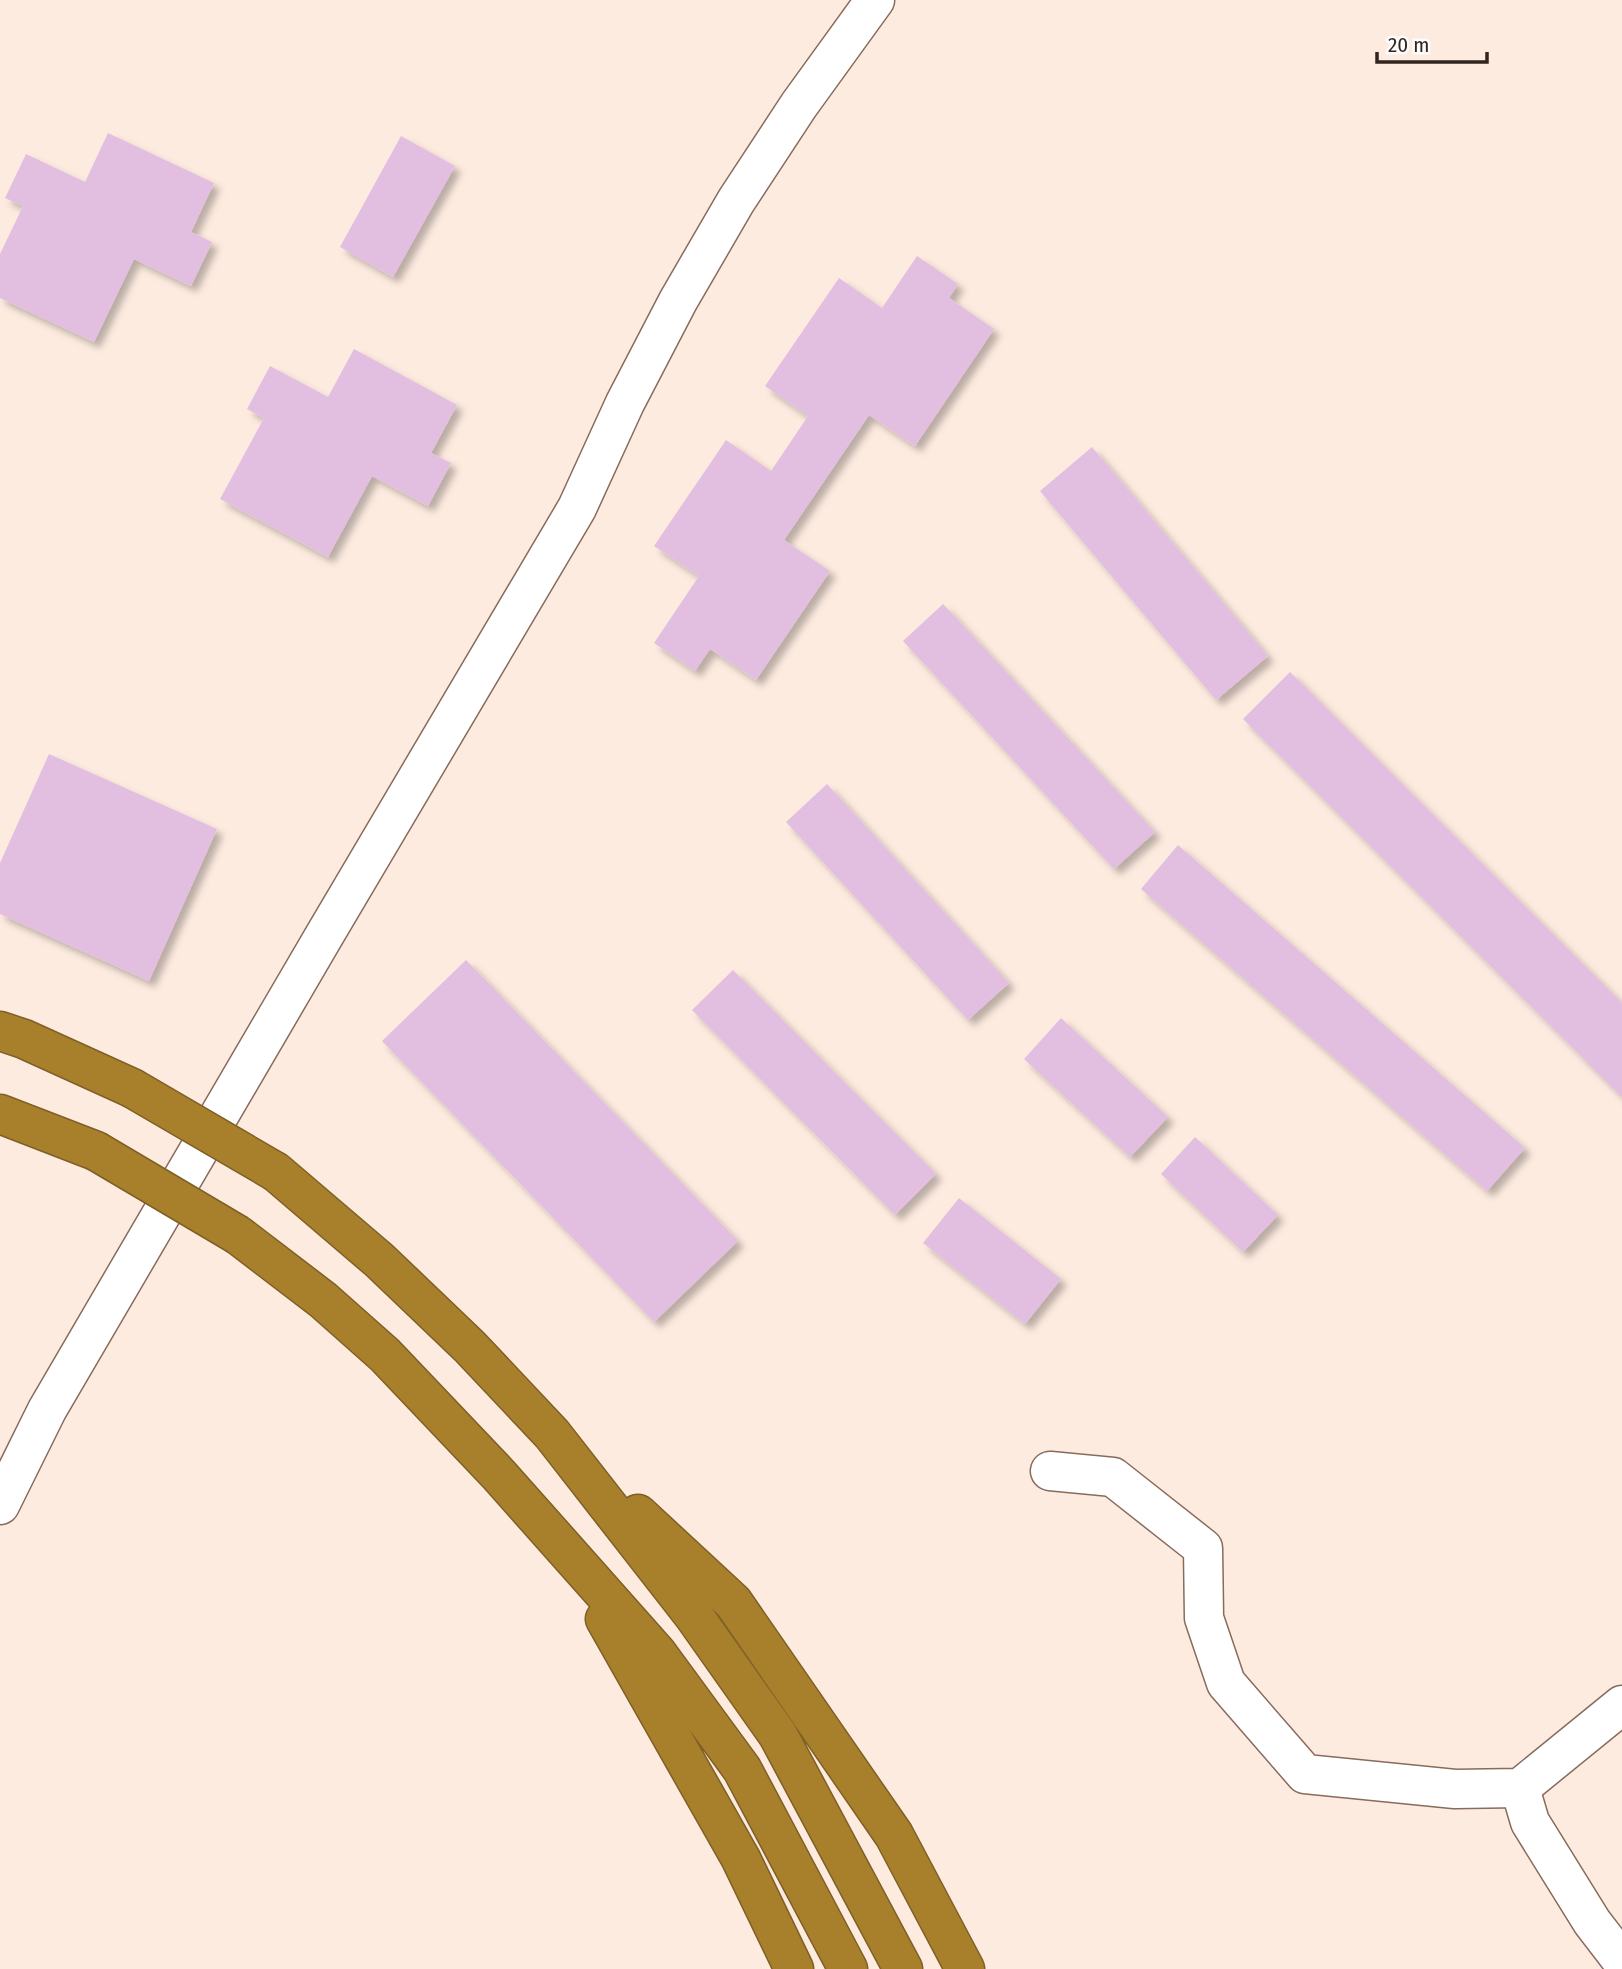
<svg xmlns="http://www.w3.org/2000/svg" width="1622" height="1969" font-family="'Fira Sans Condensed',sans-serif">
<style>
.building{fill:#e2bee1;filter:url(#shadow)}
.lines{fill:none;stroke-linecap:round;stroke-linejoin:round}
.minor-casing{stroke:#876b5b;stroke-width:41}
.highway-casing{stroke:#7e6027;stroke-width:41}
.minor{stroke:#fff;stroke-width:38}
.highway{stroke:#a8802b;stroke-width:38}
.highway-bridge-casing{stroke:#7e6027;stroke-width:41;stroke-linecap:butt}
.highway-bridge{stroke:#a8802b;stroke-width:38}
</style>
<defs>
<filter id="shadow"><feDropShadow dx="6" dy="6" stdDeviation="3.5" flood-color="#0004"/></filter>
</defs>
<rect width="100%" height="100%" fill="#feebe0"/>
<!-- building -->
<path class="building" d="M108,133L214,183L191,232L212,242L191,286L134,259L94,342L0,298V254L23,206L5,198L26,154L85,182Z
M401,136L455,166L393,277L340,247Z
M917,256L958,284L949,298L994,329L915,446L869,415L784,540L830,571L756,680L710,649L695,671L654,643L699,576L654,546L726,440L771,471L808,416L765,386L839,278L882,308Z
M354,349L457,405L431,453L451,463L428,506L372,476L328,557L220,499L264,418L247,409L270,366L328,397Z
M1092,447L1268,656L1216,700L1040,491Z
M943,604L1155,832L1114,869L903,641Z
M1290,672L1622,1003V1097L1243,719Z
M49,754L217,829L149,981L0,914V863Z
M827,784L1009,983L968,1020L786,822Z
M1178,845L1525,1148L1487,1191L1141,889Z
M466,960L738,1241L654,1322L382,1041Z
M733,970L936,1174L895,1215L692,1010Z
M1061,1018L1168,1117L1130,1157L1024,1059Z
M1195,1137L1278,1215L1243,1252L1161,1174Z
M959,1198L1061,1279L1025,1324L923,1243Z"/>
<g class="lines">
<defs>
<path id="minor" d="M1050,1471L1113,1477L1203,1548L1204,1618L1226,1683L1305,1774L1455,1789L1520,1788
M0,1505L47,1410L324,936L577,508L625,403L678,301L736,201L799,105L875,0
M1622,1705L1520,1788L1530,1822L1592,1922L1622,1961"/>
<path id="highway" d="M0,1031L24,1039L132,1088
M0,1114L96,1151
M276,1172L379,1260L470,1347L552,1434L694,1616L778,1735L903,1969
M238,1235L323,1300L385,1355L499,1475L657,1653L742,1769L848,1969
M638,1514L733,1602L894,1835L965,1969
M605,1619L741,1859L794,1969"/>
</defs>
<!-- minor casing -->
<use href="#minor" class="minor-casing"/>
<!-- highway casing -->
<use href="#highway" class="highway-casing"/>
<!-- minor -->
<use href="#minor" class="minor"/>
<!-- highway -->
<use href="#highway" class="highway"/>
<defs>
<path id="highway-bridge" d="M132,1088L276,1172
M96,1151L238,1235"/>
</defs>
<!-- highway-bridge casing -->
<use href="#highway-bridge" class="highway-bridge-casing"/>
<!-- highway-bridge -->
<use href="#highway-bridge" class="highway-bridge"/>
</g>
<!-- scale -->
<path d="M1377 52v10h110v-10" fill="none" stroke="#31251f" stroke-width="3.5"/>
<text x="1388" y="52" font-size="21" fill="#31251f" stroke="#fcfcfc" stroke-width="5" paint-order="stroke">20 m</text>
</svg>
